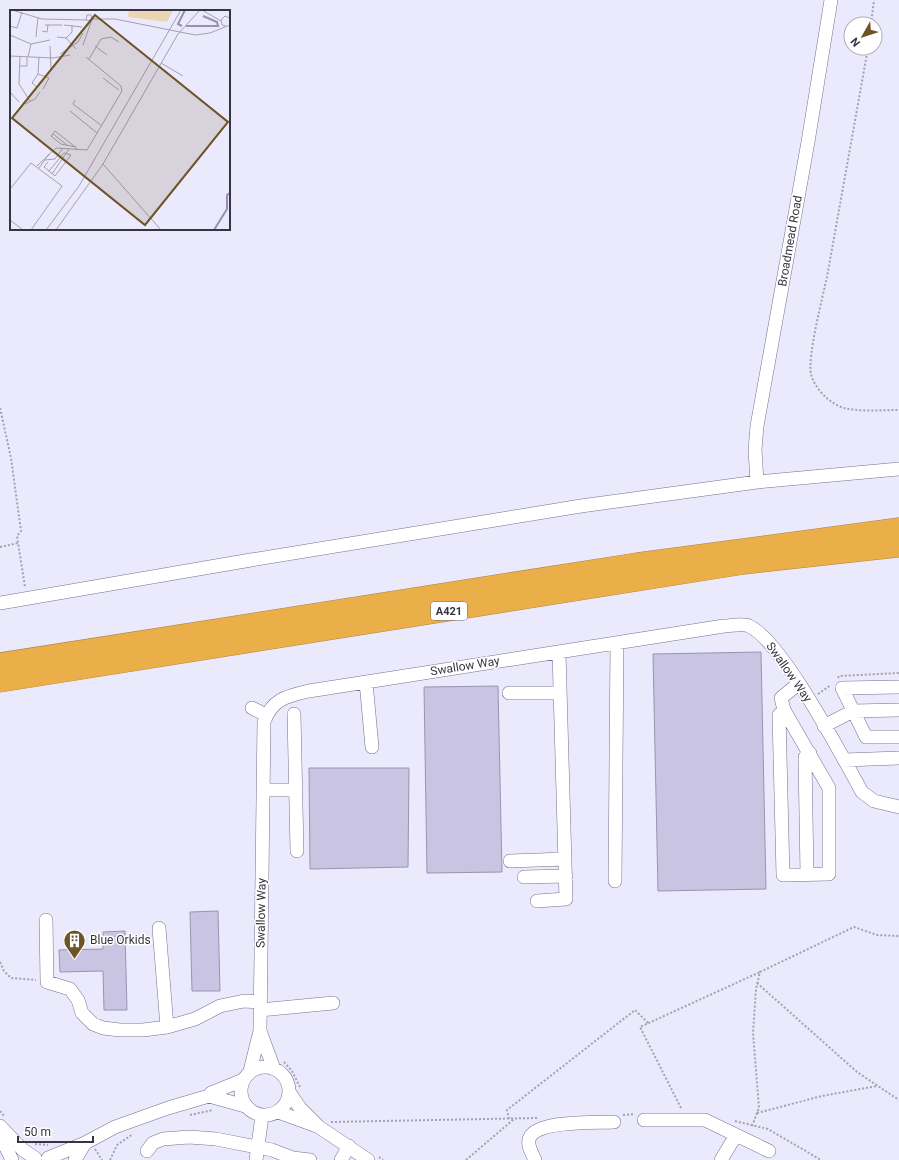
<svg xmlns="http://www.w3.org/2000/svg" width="899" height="1160" font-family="Roboto,sans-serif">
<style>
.building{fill:#c8c4e2;stroke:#9894b1}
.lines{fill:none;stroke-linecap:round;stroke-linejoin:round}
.minor-casing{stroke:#75718c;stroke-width:14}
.highway-casing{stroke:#ab8446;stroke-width:21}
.path{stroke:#a3a1b1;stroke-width:2;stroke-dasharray:2 2;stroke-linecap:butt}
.minor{stroke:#fff;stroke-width:13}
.highway{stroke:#eaaf49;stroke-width:20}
.labels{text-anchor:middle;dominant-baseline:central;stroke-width:3;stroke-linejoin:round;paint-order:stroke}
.shield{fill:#fff;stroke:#727179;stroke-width:1}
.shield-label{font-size:11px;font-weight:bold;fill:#363440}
.street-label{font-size:12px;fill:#363440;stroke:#fff}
.poi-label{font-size:12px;fill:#363440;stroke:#fff;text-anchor:start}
.inset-river{fill:none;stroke:#958fb3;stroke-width:2}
.inset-road{fill:none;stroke:#a3a1b1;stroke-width:1}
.view{fill:#6e5325;fill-opacity:0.15;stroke:#6e5325;stroke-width:2}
.inset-edge{fill:none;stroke:#363440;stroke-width:2}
</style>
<rect width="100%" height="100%" fill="#ebe9fc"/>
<!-- building -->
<path class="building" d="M761,652L766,889L658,891L653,654Z
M498,686L502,872L427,873L424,687Z
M309,768H409L408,867L310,869Z
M218,911L220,991H192L190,912Z
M125,931L127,1010H104L103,971L60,972L59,950L103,949V932Z"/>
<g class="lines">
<defs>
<path id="minor" d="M757,482L755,450L757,426L808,142L831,0
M0,603L245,561L581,506L757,482L899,469
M366,682L372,747
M899,687L842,688L866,737H899
M509,693H560
M252,708L266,715
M784,710L779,715L783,875L829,874V788L784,710L781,698L798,684
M294,714L297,851
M824,726L853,711L899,710
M844,760L899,758
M263,790H296
M510,861L565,859
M807,874L805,757L810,753
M524,877L566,876
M615,881L617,643
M537,901L566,899L559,652
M46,920L47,982L70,989L78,1000L82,1013L93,1024L103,1028L120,1030H143L167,1027L195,1019L220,1006L244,1001L260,1002
M159,928L167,1027
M260,1010L333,1003
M260,1031L264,722C272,699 287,696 309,691L724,626C731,626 743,623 749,626C782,641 842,756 862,792L874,801L899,807
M241 1091a24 24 0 1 1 48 0a24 24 0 1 1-48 0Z
M250,1071L260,1031L274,1069
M243,1080L211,1093L209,1096L245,1106
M278,1112L319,1127L300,1108L289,1092
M644,1120H705L769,1151
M0,1126L23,1150L35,1158
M319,1127L368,1160
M0,1135L12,1160
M147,1151L153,1143L163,1139L189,1137L216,1139L272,1150L293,1158L310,1160
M48,1158L85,1143L115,1127L168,1108L209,1096
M75,1160L85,1143
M256,1160L262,1116
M341,1160L349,1146
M535,1160C532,1153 526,1144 530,1137C539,1120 596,1123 614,1122
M721,1160L736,1135"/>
<path id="highway" d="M0,663L637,563L899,528
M0,682L744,564L899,547"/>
</defs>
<!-- minor casing -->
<use href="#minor" class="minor-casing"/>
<!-- highway casing -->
<use href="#highway" class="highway-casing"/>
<!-- path -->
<path class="path" d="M871,24L874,0
M868,48L827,277C823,295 807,358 811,374C814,388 830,404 844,408C861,412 881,410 899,410
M0,408L11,458L21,531L17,536L25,587
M0,547L18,543
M838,678L839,676L899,673
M818,694L831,685
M0,962L4,971L11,978L36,980
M757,983L857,1072L899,1100
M284,1062L292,1071L300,1087
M681,1108L640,1027L760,972
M0,1111L4,1116
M757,1113L822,1096L877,1086
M190,1115L213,1110
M623,1115L635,1114
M509,1119L507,1110L635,1010L648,1023
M735,1121L768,1129L821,1160
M331,1122L537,1118
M752,1126L759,1108L753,1033L756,989L760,972L854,927L877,935L899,936
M35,1144L48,1145
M95,1149L102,1160
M379,1157L383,1160
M110,1160L117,1145L133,1134
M466,1160L514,1119"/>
<!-- minor -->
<use href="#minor" class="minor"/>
<!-- highway -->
<use href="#highway" class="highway"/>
</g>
<!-- icons -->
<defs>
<symbol id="building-pin" viewBox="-11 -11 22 30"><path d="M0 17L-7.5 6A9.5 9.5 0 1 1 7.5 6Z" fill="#6e5325" stroke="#fff"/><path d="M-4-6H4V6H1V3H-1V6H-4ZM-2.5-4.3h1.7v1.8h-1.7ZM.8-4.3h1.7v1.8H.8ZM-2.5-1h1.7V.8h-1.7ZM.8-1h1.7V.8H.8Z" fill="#fff"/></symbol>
</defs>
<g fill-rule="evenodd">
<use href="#building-pin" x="62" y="928" width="25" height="34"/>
</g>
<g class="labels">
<!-- shield labels -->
<rect class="shield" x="431" y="602" width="36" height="18" rx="3"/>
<g class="shield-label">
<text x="449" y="611">A421</text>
</g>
<!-- street labels -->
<g class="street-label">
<text transform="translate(790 241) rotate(-80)">Broadmead Road</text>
<text transform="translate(465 666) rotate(-9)">Swallow Way</text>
<text transform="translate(789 672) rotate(55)">Swallow Way</text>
<text transform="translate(261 913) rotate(-89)">Swallow Way</text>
</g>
<!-- poi labels -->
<g class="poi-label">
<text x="90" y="940">Blue Orkids</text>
</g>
</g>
<!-- overview -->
<g transform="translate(10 10)">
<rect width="220" height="220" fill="#ebe9fc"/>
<path d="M119,0H163L157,12L118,7Z" fill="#ecd5b3"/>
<path class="inset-river" d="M172,16L168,14L175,0M176,16H208L207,12L193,6M204,220L217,199V185L220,183"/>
<path class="inset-road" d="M2,0L32,9L76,10M192,0L211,11M82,9H105L185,25L200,23L220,15M35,15H52M54,15L72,17M0,16L7,18L12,2M216,16L212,15L211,10L215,6L220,8M32,21L37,22L38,15M0,25L21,34L40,30M26,27L28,7M47,27L56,28L66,39M56,28L62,22V15M73,35L82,9L81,5H77L76,10L81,11M40,36L41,59M85,36L97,45M50,44L68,32L73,23M0,46L43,48L60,45M10,47L9,74L20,91M18,47L21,34M79,49L91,29L101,27L109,32M151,53L173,66M10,56H17V47M28,64L39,68L33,79M93,68L109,80M27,77L22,73L28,64L29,47M0,82L9,92M65,90L63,94L92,116M15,94L25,89L30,82M60,101L87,123M43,124L57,135M64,136L45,121L41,126L51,134L66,137V140M54,143L61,145L45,166L39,161ZM35,150L45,149L53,138M38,152L34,157L39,161M93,154L151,220M27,156L46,138L77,140L112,81L111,76L76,47M29,158L39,144M42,164L59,139M0,179L21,153L52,176L21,220M0,210L13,220M36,220L69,176L171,0M46,220L93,154L168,24L190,0"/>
<path class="view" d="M85,5L218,112L135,215L2,108Z"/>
<rect width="220" height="220" class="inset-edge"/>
</g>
<!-- north arrow -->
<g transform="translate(863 36) rotate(231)"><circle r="19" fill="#ffffff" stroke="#afaeb3"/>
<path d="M0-3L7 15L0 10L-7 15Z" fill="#6e5325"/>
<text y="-6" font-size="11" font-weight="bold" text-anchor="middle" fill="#363440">N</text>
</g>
<!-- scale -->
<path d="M18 1136v6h75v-6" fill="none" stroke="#363440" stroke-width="2"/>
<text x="24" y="1136" font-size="12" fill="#363440" stroke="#ffffff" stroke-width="3" paint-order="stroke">50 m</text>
</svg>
